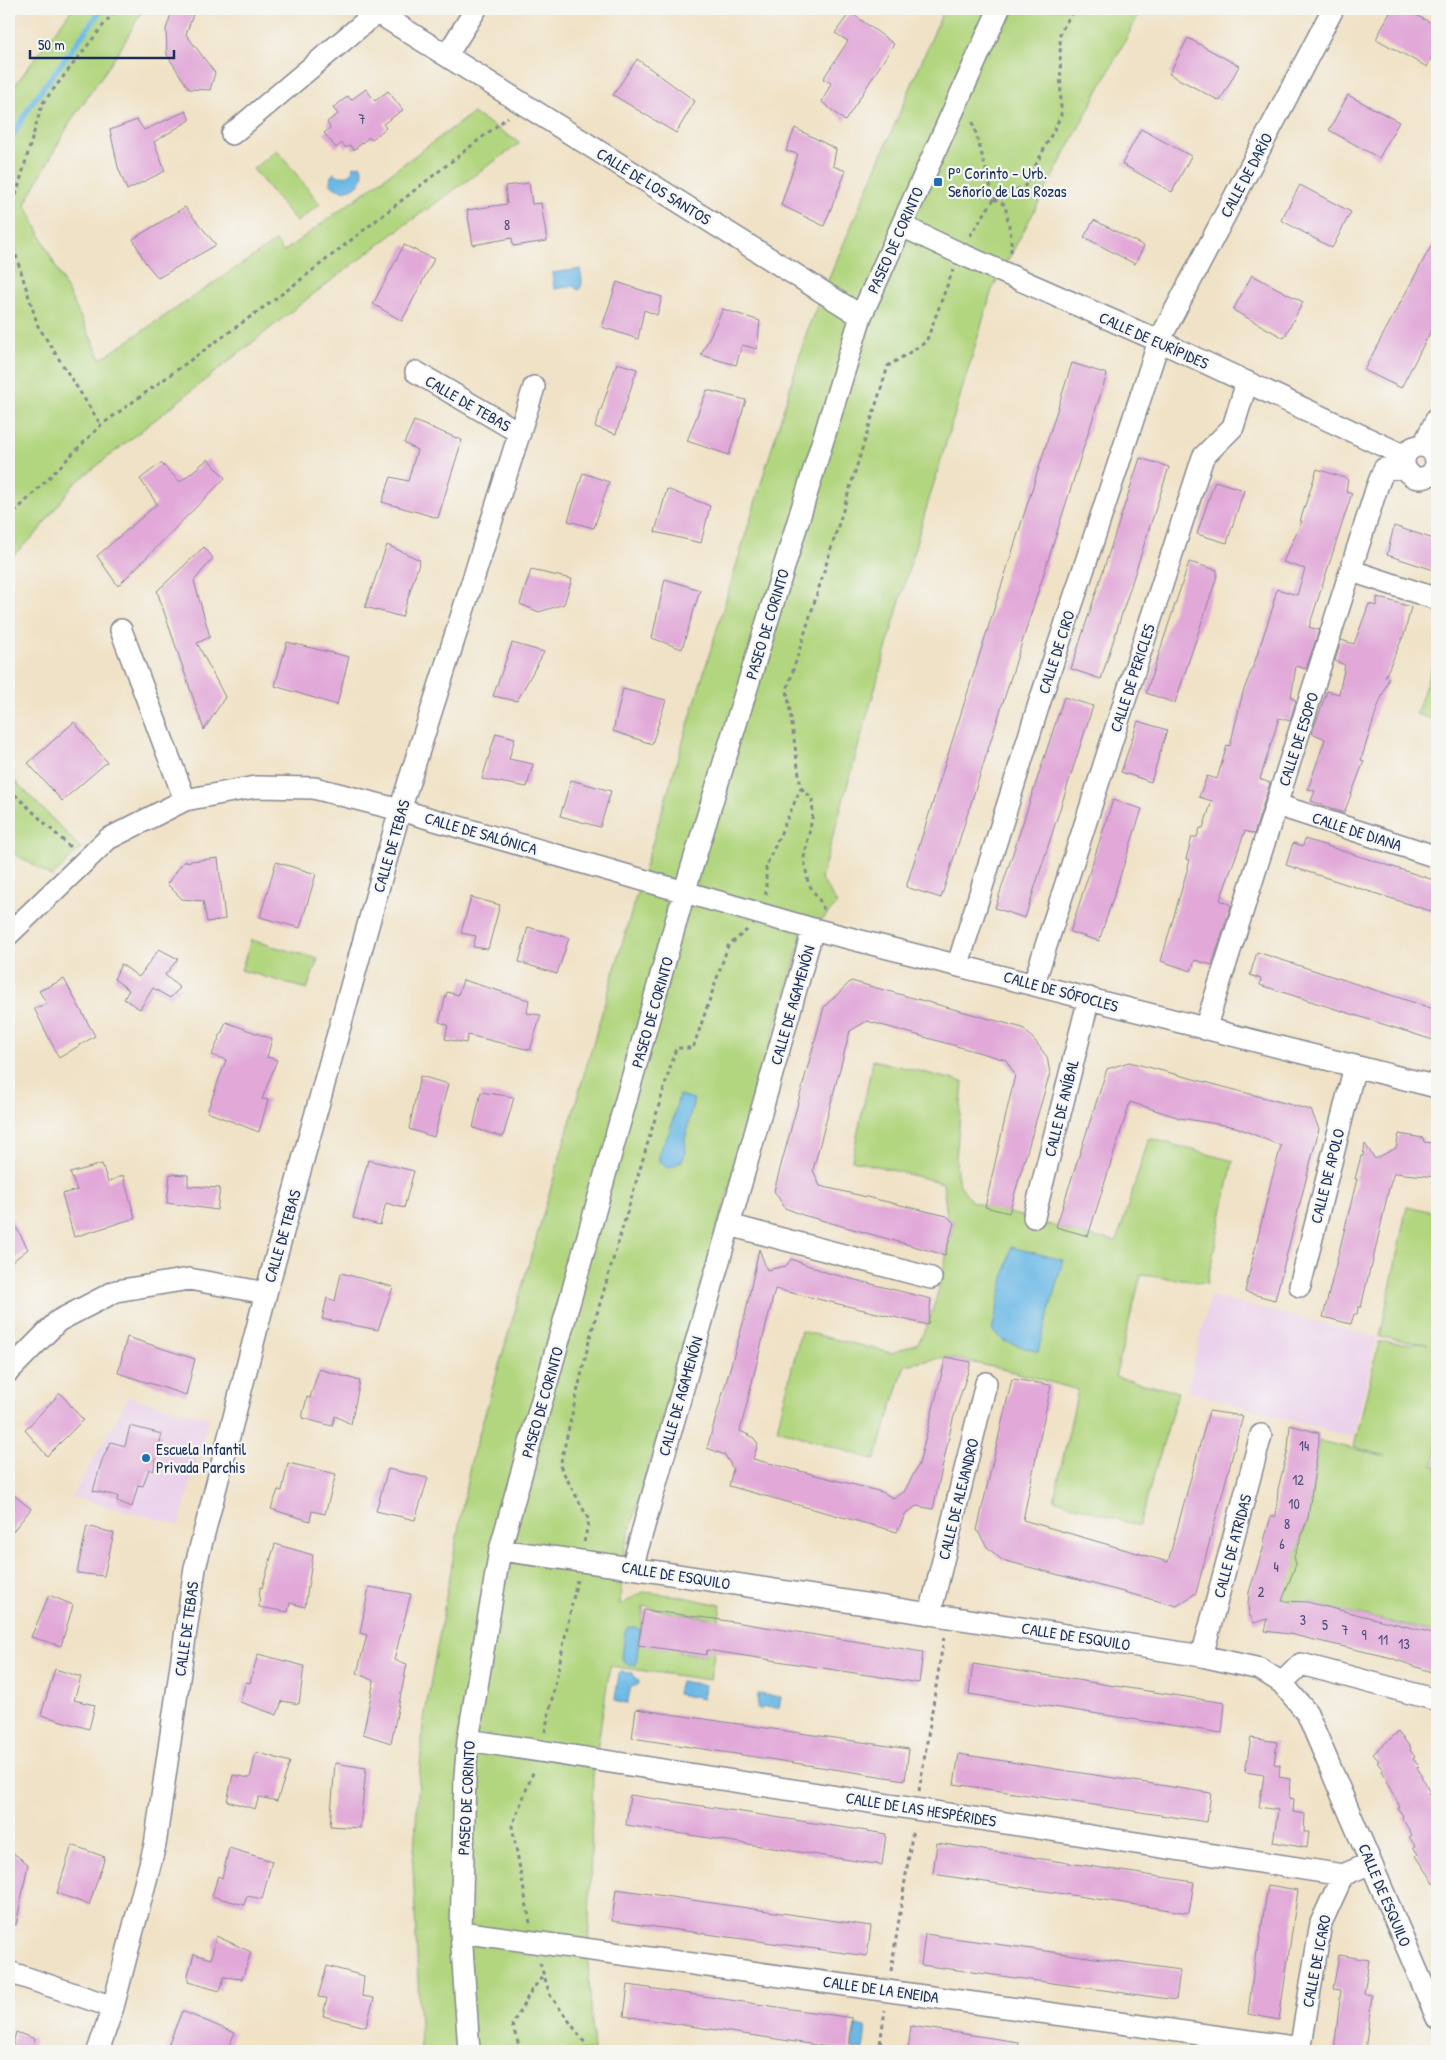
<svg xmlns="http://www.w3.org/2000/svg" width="1446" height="2060" font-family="'Patrick Hand',sans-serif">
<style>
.built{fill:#ebd1eb}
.green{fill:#b2d67f;stroke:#66826e;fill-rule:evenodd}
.water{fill:#6cb9e6;stroke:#4474a2}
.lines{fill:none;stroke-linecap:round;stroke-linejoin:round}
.stream{stroke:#6cb9e6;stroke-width:5.5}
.building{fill:#e1a8d8}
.street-casing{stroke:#868892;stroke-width:24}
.path{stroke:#868892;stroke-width:3;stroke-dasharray:4 4;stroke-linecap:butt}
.street{stroke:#fff;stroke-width:21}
.poi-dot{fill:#1f6fb2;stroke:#f6f6f2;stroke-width:2}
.labels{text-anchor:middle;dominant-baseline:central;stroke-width:4.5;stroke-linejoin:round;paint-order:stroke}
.number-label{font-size:14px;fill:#4c4d7c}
.poi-label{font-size:16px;fill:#1b2f5e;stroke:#f6f6f2;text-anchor:start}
.street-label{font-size:16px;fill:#1b2f5e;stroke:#f6f6f2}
</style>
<rect width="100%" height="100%" fill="#f6f6f2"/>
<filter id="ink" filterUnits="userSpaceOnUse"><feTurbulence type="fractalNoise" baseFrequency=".02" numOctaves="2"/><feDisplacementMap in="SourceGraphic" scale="10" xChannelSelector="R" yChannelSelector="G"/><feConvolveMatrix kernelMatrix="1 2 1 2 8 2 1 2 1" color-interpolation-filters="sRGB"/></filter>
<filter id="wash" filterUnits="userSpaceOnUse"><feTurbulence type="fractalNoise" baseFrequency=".0096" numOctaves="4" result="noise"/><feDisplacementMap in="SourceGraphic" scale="20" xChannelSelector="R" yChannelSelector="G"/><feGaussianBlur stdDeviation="1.12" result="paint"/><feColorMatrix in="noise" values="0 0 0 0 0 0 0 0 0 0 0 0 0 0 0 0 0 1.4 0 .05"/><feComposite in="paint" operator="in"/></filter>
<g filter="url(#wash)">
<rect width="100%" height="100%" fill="#f0e2c6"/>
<!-- built -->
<path class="built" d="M1210,1296L1377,1337L1353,1438L1187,1391Z
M129,1397L209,1418L179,1525L72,1497Z"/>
<!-- green -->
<path class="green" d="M72,9H143L120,50L70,122L25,204L101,359L276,241L283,252L473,113L520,143L402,227L307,299L74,484L36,534L9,559V93Z
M944,9H1142L992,290L924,516L821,878L837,904L800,943L623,1554L620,1605L643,1592L678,1596L721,1605L710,1680L610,1666L593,1775L588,1964L594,2051H421L413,1865L423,1725L470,1465L632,910L809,325ZM643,1606L676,1614L711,1618L706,1655L679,1652L681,1638L639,1645Z
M277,150L320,204L297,222L253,169Z
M1434,661L1437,662V721L1416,714Z
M9,775L81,848L52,877L9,850Z
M251,940L318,959L307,989L241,970Z
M873,1060L963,1082L956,1158L957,1174L960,1185L972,1202L1088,1236L1117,1241L1149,1138L1233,1161L1207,1283L1141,1275L1115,1377L1178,1392L1139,1526L1054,1499L1078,1390L1011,1371L946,1357L905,1365L875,1460L777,1429L801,1331L892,1353L918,1343C939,1306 943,1264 954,1223L947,1216L943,1183L852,1160Z
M1407,1206L1437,1213V1449L1433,1466H1436L1437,1462V1633L1318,1605V1603C1308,1602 1299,1603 1289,1601L1287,1613L1263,1594L1298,1550L1308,1517L1319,1441L1386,1456L1354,1447L1379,1342L1428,1344L1380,1337Z"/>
<!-- water -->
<path class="water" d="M360,165C372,184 342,200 330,183L331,176L334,173C341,178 345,177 352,173L353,167Z
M580,269C581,276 585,286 578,290L573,286L554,289L552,273Z
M679,1095L694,1099L685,1139L686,1152L682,1161L670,1168L666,1167L659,1161V1152L670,1131Z
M1011,1247L1063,1260L1038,1352L1004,1341L992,1331Z
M628,1627H636L640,1630L636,1665L625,1663V1661L622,1659L625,1632Z
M621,1672L633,1673L635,1679L639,1681L638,1685L631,1687L627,1703L617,1702L615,1699L619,1674Z
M680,1681L705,1685L703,1699L677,1694Z
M758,1694L781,1697L779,1708L764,1707L762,1709H757Z
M855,2026L866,2027L863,2050L852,2049Z"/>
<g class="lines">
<!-- stream -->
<path class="stream" d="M9,142L32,103L102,9"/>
</g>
<g id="blocks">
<!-- building -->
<path class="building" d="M173,9H195L186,34L215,73L210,90L189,89L167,55L166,29Z
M1392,9H1405L1437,26V46L1427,67L1376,39Z
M850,12L894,44L845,121L822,102L831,83L823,79L848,41L835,33Z
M1188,38L1239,66L1220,101L1169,74Z
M637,59L695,101L676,133L613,95Z
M366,89L375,101L388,91L403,110L383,124L386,128L371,140L369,137L354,150L350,145L346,148L342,143L336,148L324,133L330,128L327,122L338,114L333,108L348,96L351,100Z
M1348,95L1399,122L1379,158L1329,130Z
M186,111L190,120L154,142L165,171L127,190L118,167L110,130L137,120L144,130Z
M795,128L836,149L833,166L846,171L824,226L781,205L798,154L786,151Z
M1141,129L1191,156L1172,192L1122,164Z
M529,183L532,204L541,203L547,241L513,246L512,238L473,245L467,210L507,204L505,186Z
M1300,185L1351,212L1332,248L1281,220Z
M185,207L216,245L158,278L145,262L133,239Z
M1094,220L1144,246L1135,264L1084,237Z
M1437,235V319L1401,388L1364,370Z
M404,245L434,259L402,321L373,304Z
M1252,275L1303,302L1284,338L1233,310Z
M617,282L662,297L657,315L644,310L638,339L602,327Z
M723,309L760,321L757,349L742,345L736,365L701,355Z
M617,363L637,369L616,434L595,427Z
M1072,363L1107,374L941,898L906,887Z
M707,390L746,400L729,455L687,441Z
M414,421L462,440L438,518L382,502L391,477L408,481L417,450L404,443Z
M1140,458L1169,467L1101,679L1071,669Z
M208,459L225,478L118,586L97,556L157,504L140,479L161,463L180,482Z
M1317,469L1348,479L1346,491L1352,493L1309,627L1319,630L1306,669L1296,666L1291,698L1296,700L1290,721L1279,718L1260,779L1270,783L1254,834L1245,831L1220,900L1231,905L1212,965L1195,960L1191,971L1161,961L1190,860L1186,859L1192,837H1197L1200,828H1203L1212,801L1199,797L1207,776L1217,779L1227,745L1230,746L1243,692L1254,664L1274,604H1273L1277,589L1297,595L1305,569L1283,562L1302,521H1300Z
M583,473L609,482L594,528L568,521Z
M1215,481L1244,490L1227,543L1197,534Z
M667,489L710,506L701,543L655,532Z
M1394,526L1437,540V571L1387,555Z
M387,545L420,560L402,617L365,607Z
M204,547L213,558L194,581L210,637L197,643L225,697L204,730L157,591Z
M1189,562L1217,570V576L1175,703L1146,693Z
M531,570L572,579L564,604L539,612L520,604Z
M665,579L700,590L682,649L652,638Z
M1377,597L1411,607L1405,632L1385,677L1389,678L1377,709L1361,760L1364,761L1344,813L1311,801L1315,791L1308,789L1325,739L1312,733L1327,691L1339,694L1345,665L1335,661L1341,640L1354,644L1369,604L1377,606Z
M287,642L349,657L337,705L275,686Z
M512,643L544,652L517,701L493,696Z
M623,689L666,700L652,744L613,731Z
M1064,697L1093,706L1025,918L995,908Z
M1138,721L1167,730L1151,782L1121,772Z
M74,722L107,762L62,801L28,763Z
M496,733L515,738L509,759L533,764L527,787L482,779Z
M571,780L611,791L600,827L560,816Z
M1113,800L1142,809L1099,941L1070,932Z
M1305,839L1437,881V913L1286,865L1293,843L1303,846Z
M218,858L225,919L207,922L203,901L182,899L167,884L183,862Z
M276,862L316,874L300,928L260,917Z
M471,897L500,905L488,949L473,947L476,936L461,933Z
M528,927L569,938L557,974L519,962Z
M159,949L178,959L165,975L180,988L170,998L153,988L140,1009L124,999L129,990L114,979L121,964L139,977Z
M1257,952L1437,1010V1027L1433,1040L1260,985L1261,979L1250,975Z
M64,979L95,1036L59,1058L34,1008L47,1004L39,991Z
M463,980L529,1000L527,1013L541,1015L530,1050L468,1035L466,1043L445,1039L448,1025L439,1022L447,992L458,995Z
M851,981L1023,1028L1035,1041L1047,1057L1050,1073L1009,1213L985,1207L1015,1075L1006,1060L867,1021L850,1031L813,1170L820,1186L947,1216L954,1223L945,1255L803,1215L785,1208L774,1191L824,1007Z
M226,1022L272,1039L267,1057L277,1060L262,1099L268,1100L259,1132L207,1112L226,1060L212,1055Z
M1129,1062L1311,1110L1319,1129L1275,1300L1245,1292L1271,1182L1281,1146L1236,1127L1180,1118L1130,1102L1088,1236L1056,1227L1107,1069Z
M420,1076L448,1084L434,1137L409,1129Z
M481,1092L514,1097L503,1137L473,1128Z
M1399,1134L1423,1138L1424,1142L1434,1143L1437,1148V1177L1394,1173L1389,1188L1371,1269H1370L1361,1307H1358L1357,1314H1354L1351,1324L1323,1317L1357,1179H1355L1361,1156H1363L1365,1144L1375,1159L1396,1148Z
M368,1160L414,1171L404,1208L386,1203L380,1225L353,1218Z
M102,1164L108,1182L123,1175L135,1218L74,1237L62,1194L77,1190L70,1173Z
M170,1174L188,1175V1186L220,1188L217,1210L167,1203Z
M9,1214L28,1249L9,1264Z
M759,1249L767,1270L786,1266L791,1259L828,1273L931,1299L928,1325L775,1289L740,1431L753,1437L758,1444L753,1459L882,1492L893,1498L904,1492L919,1464L946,1357L971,1362L953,1419L933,1509L916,1506L905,1515L897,1532L729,1486L733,1469L725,1455L707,1448L744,1320Z
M341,1273L393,1287L378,1330L322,1319L327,1298L335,1301Z
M127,1337L195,1359L186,1395L118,1373Z
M319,1369L360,1381L351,1424L335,1416L332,1426L302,1418L307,1397L310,1398Z
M1012,1379L1051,1385L1023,1520L1168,1562L1209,1411L1243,1416L1196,1593L1177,1606L1002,1560L987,1547L977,1530Z
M60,1393L83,1420L47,1456L25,1430Z
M1290,1425L1319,1433V1441L1308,1518L1294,1557L1296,1564L1282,1601L1307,1602L1437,1634V1674L1388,1657L1289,1634L1265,1631L1268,1619L1254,1623L1249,1614L1248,1605L1249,1592L1265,1543L1264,1541L1271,1516H1276L1278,1489L1288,1449Z
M130,1426L162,1434L153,1471L149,1469L143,1486L138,1485L132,1507L117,1501L118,1496L93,1491L102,1460L111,1442L125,1446Z
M288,1463L336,1474L325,1514L312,1511L310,1521L271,1509L278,1490L282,1491Z
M388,1469L428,1478L415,1520L376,1511Z
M9,1491L31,1509L9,1536Z
M87,1526L114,1533L104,1576L77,1573Z
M275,1544L313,1555L305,1607L290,1603L288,1612L259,1607L260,1587L262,1588Z
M369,1587L411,1594L394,1660L407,1664L391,1743L363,1734L374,1681L357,1673L367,1635L360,1633Z
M49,1595L73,1605L61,1646L31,1637Z
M644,1610L715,1619L923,1652L919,1683L707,1650L706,1655L638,1645Z
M258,1654L304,1666L299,1704L282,1701L277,1715L240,1702L246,1682L250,1683Z
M973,1664L1225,1703L1222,1733L969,1694Z
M55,1669L81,1677L74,1700L95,1705L89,1729L41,1715Z
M636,1709L909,1749L905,1780L632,1738Z
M1398,1732L1411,1748L1410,1750L1415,1757L1413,1759L1419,1766L1417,1768L1422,1775L1421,1777L1426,1783L1425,1785L1430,1792L1428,1794L1434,1801L1432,1803L1437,1809V1887L1416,1856L1418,1854L1413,1847L1415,1846L1409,1837L1412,1835L1402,1818L1403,1816L1398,1808L1400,1807L1386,1781L1387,1780L1381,1771L1383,1770L1377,1762L1379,1761L1373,1754Z
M1251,1738L1277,1742L1274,1764L1280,1765L1279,1777L1290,1779L1289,1798L1294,1799L1293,1812L1305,1814L1304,1832H1309L1307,1848L1273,1842L1278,1810L1259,1807L1264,1775L1245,1772Z
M256,1752L290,1762L277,1801L259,1797L255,1809L227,1801L233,1775L250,1778Z
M959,1754L1211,1793L1207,1822L954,1784Z
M335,1763L366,1768L360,1828L330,1826Z
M630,1795L886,1834L882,1865L626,1825Z
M937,1843L1194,1882L1189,1913L933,1874Z
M72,1845L105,1857L89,1905L57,1893Z
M229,1848L272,1861L262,1899L247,1896L244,1905L212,1896L218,1876L222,1878Z
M9,1850L28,1864L16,1925L9,1924Z
M1268,1885L1298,1890L1279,2020L1248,2014L1256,1951H1258Z
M616,1889L871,1926L867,1956L612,1921Z
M925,1934L1180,1970L1176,2000L921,1965Z
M216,1936L251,1952L242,1979L224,1977L220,1991L188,1982V1975L194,1954L211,1959Z
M1339,1955L1369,1960L1364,1994L1372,1995L1365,2051H1334L1341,1990L1333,1989Z
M327,1966L364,1976L362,1996L374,1998L366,2027L323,2016L327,1998L318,1997Z
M628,1985L852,2018L849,2050L624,2016Z
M182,2011L235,2033L226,2051H166Z
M911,2026L1019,2042L1018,2051H908Z
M16,2032L35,2039L31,2051H11Z"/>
</g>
</g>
<g filter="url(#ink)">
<use href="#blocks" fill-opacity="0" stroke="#868892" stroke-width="1"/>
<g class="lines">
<defs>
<path id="street" d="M372,9L861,316
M447,55L476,9
M232,134L377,12
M902,226L959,253L1159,341L1405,456
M416,372L520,433
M1423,446L1437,418
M1404 462a16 16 0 1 1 32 0a16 16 0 1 1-32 0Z
M1352,571L1437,599
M121,630L185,800
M1277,805L1437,857
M9,934L108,839L185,800L255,787L314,788L400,810L813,929L1437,1087
M958,964L1039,704L1159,341L1333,9
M1034,983L1203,457L1233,427L1247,382
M1205,1029L1377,487L1384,469L1405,467
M1034,1217L1089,998
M729,1225L931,1278
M1300,1286L1355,1066
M9,1371L58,1321L116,1291L189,1279L266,1293
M500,1550L632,1568L1202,1656L1260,1669L1282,1683L1307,1713L1437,2018
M632,1568L813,929
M930,1614L986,1383
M1202,1656L1261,1435
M1282,1683L1301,1664L1437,1700
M468,1740L1343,1875L1371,1863
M461,1932L1301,2048
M9,1972L113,2007
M98,2051L113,2007L155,1845L195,1568L266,1293L400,810L534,387
M469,2051L461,1932L465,1776L468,1740L500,1550L684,893L861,316L999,9
M1300,2051L1321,1923L1343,1875"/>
</defs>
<!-- street casing -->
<use href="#street" class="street-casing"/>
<!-- path -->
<path class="path" d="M994,199L1025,186L1061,116L1060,33L1074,9
M994,199L1005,205L1011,236V256
M970,236L994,199L972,119
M9,242L12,243L38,326L101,425
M12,243L14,202L42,104L116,9
M9,518L101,425L290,288L508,117
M801,788L812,798L813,814L804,858L808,883L820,901L824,912
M9,789L72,849
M766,895V866L801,788L787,690L888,366L926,342L953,270
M584,1542L589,1520L560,1466L590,1337L676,1048H693L728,946L747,930
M545,1732L577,1580
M919,1791L944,1637
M530,1923L512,1826L534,1770
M540,1963L550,1995L585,2043L586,2051
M891,1971L913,1829
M521,2051L512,2025L531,1991L543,1976
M879,2051L885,2010"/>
<!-- street -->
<use href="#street" class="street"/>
</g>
</g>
<!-- markers -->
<g class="poi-dot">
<rect x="933" y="177" width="10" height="10" rx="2.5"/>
<circle cx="146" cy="1458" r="5"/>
</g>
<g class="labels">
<!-- number labels -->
<g class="number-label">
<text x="362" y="118">7</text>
<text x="507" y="224">8</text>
<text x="1304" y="1445">14</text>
<text x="1298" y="1479">12</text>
<text x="1294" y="1503">10</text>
<text x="1287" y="1523">8</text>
<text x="1282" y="1543">6</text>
<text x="1276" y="1566">4</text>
<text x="1261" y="1591">2</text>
<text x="1303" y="1619">3</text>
<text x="1325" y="1624">5</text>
<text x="1345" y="1629">7</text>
<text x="1364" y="1634">9</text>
<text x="1383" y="1639">11</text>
<text x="1404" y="1643">13</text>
</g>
<!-- poi labels -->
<g class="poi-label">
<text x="948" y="173">Pº Corinto - Urb.<tspan x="948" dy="18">Señorío de Las Rozas</tspan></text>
<text x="156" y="1449">Escuela Infantil<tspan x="156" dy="18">Privada Parchis</tspan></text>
</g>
<!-- street labels -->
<g class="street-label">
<text transform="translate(1246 175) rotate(-62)">CALLE DE DARÍO</text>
<text transform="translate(654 186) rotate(32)">CALLE DE LOS SANTOS</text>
<text transform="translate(895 240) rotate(-66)">PASEO DE CORINTO</text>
<text transform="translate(1154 340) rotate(24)">CALLE DE EURÍPIDES</text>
<text transform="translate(468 403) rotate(30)">CALLE DE TEBAS</text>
<text transform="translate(767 624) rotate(-73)">PASEO DE CORINTO</text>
<text transform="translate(1056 652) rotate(-72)">CALLE DE CIRO</text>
<text transform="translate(1132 678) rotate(-72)">CALLE DE PERICLES</text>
<text transform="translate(1298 739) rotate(-72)">CALLE DE ESOPO</text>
<text transform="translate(1357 831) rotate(18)">CALLE DE DIANA</text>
<text transform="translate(481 833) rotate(16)">CALLE DE SALÓNICA</text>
<text transform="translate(391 846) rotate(-74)">CALLE DE TEBAS</text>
<text transform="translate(1061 991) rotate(15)">CALLE DE SÓFOCLES</text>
<text transform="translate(792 1005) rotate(-74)">CALLE DE AGAMENÓN</text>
<text transform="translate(652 1012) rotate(-74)">PASEO DE CORINTO</text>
<text transform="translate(1061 1108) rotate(-76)">CALLE DE ANÍBAL</text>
<text transform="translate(1327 1176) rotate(-76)">CALLE DE APOLO</text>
<text transform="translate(282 1236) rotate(-74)">CALLE DE TEBAS</text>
<text transform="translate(680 1396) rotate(-74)">CALLE DE AGAMENÓN</text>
<text transform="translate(542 1402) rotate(-74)">PASEO DE CORINTO</text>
<text transform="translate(958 1499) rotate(-76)">CALLE DE ALEJANDRO</text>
<text transform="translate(1232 1546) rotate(-75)">CALLE DE ATRIDAS</text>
<text transform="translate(676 1575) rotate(9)">CALLE DE ESQUILO</text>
<text transform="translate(186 1629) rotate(-82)">CALLE DE TEBAS</text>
<text transform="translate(1076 1636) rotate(9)">CALLE DE ESQUILO</text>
<text transform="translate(466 1798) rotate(-87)">PASEO DE CORINTO</text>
<text transform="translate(921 1809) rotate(9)">CALLE DE LAS HESPÉRIDES</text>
<text transform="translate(1385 1895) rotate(67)">CALLE DE ESQUILO</text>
<text transform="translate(1316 1961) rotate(-79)">CALLE DE ICARO</text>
<text transform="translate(881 1989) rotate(8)">CALLE DE LA ENEIDA</text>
</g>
</g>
<!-- margin -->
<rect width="1446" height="2060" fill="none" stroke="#f6f6f2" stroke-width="30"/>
<!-- scale -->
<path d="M30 50v8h144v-8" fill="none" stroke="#1b2f5e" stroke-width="2.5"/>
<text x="38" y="50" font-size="15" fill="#1b2f5e" stroke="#f6f6f2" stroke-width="4" paint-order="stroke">50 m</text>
</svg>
